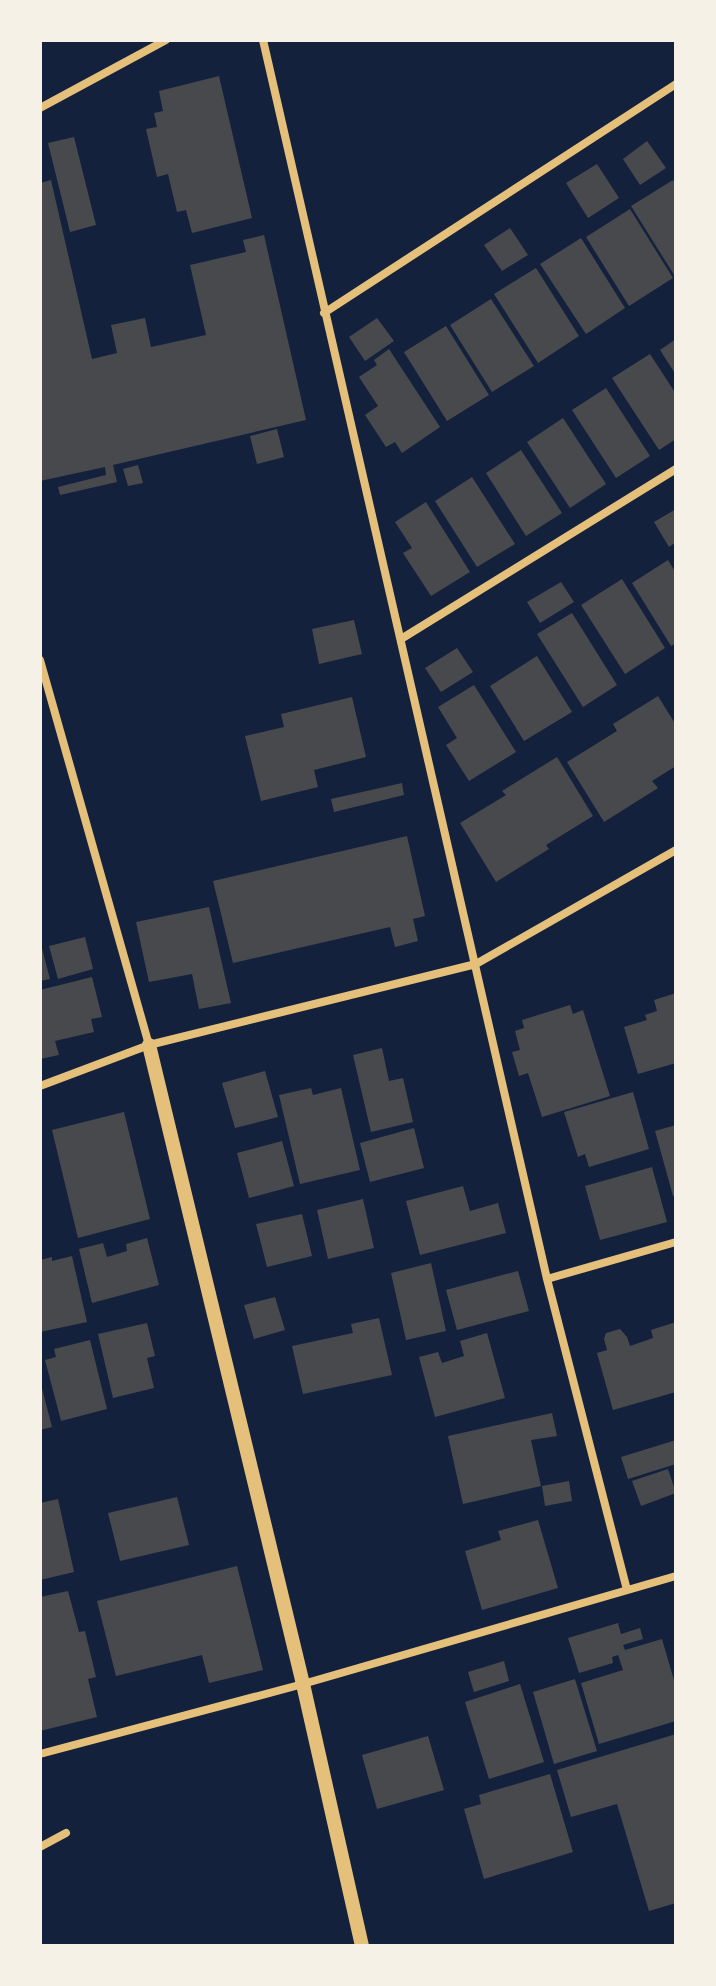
<svg xmlns="http://www.w3.org/2000/svg" width="716" height="1986" font-family="'Source Sans 3',sans-serif">
<style>
.building{fill:#48494c}
.lines{fill:none;stroke-linecap:round;stroke-linejoin:round}
.minor{stroke:#e5c07b;stroke-width:8}
.tertiary{stroke:#e5c07b;stroke-width:14}
</style>
<rect width="100%" height="100%" fill="#14213d"/>
<!-- building -->
<path class="building" d="M219,76L252,218L192,233L186,210L177,212L168,174L157,177L146,129L157,127L154,113L163,111L159,91Z
M74,137L96,225L70,232L48,143Z
M647,141L666,168L640,185L623,159Z
M597,164L619,198L588,218L566,183Z
M51,180L92,359L117,353L111,325L145,318L151,347L206,335L190,265L246,252L243,240L264,235L306,420L113,465L117,482L60,495L58,487L106,475L105,467L40,481V183Z
M673,180L676,185V278L631,206Z
M630,209L673,278L629,306L586,237Z
M510,228L528,255L502,271L484,245Z
M581,238L625,308L586,334L540,264Z
M536,268L579,336L538,363L494,294Z
M491,299L534,366L492,392L450,325Z
M377,318L394,341L365,361L349,337Z
M446,326L489,395L447,421L404,352Z
M676,339V375L660,350Z
M389,349L440,427L402,453L395,442L386,447L365,415L378,406L359,377L377,365L374,360Z
M650,354L676,394V439L659,450L612,378Z
M606,388L650,456L616,478L572,410Z
M563,418L606,484L570,508L527,442Z
M277,429L284,457L257,464L250,436Z
M521,450L562,513L526,536L486,473Z
M138,465L143,483L128,486L123,469Z
M472,477L515,544L477,567L435,501Z
M426,502L470,572L431,596L403,553L412,548L395,522Z
M676,509V542L669,547L654,522Z
M668,560L676,573V643L671,646L632,583Z
M622,579L665,648L625,674L581,605Z
M561,582L574,602L540,623L527,602Z
M572,613L617,685L583,707L537,634Z
M354,620L362,654L319,664L312,629Z
M457,648L473,672L441,692L425,668Z
M537,656L572,712L524,741L490,686Z
M474,685L516,752L469,781L446,745L457,738L438,707Z
M658,696L676,725V766L652,781L658,788L604,822L567,762L617,731L613,724Z
M352,697L366,757L314,770L318,787L261,801L245,736L284,727L281,714Z
M557,757L593,816L546,845L549,849L496,882L460,823L506,795L502,791Z
M402,783L404,795L334,812L331,799Z
M407,836L425,916L413,919L418,941L395,947L390,927L233,963L213,881Z
M209,907L231,1003L199,1009L192,974L149,982L136,922Z
M85,937L93,969L58,979L49,946Z
M40,941L50,979L40,981Z
M92,977L102,1017L91,1019L94,1032L55,1041L59,1055L40,1059V990Z
M676,993V1063L638,1074L624,1027L647,1020L645,1015L657,1011L654,1000Z
M570,1005L573,1014L583,1010L610,1096L542,1117L528,1073L519,1076L512,1052L520,1050L515,1031L524,1028L522,1020Z
M382,1048L389,1081L403,1078L413,1122L371,1132L353,1055Z
M265,1071L278,1117L235,1128L222,1083Z
M311,1088L313,1095L341,1088L360,1170L300,1184L279,1095Z
M633,1092L649,1149L589,1167L585,1154L578,1157L564,1112Z
M124,1112L150,1219L78,1238L52,1130Z
M676,1125V1195L673,1196L655,1131Z
M414,1128L424,1168L370,1182L360,1143Z
M282,1141L294,1186L249,1198L237,1153Z
M652,1167L667,1222L600,1240L585,1186Z
M463,1186L470,1211L498,1203L506,1233L420,1255L406,1201Z
M363,1199L374,1248L328,1259L317,1210Z
M302,1214L312,1256L267,1267L256,1224Z
M147,1238L159,1285L92,1303L79,1249L103,1243L107,1257L127,1251L126,1244Z
M72,1256L87,1322L40,1332V1260L52,1257V1261Z
M431,1263L446,1331L406,1340L391,1273Z
M518,1271L529,1311L457,1330L446,1290Z
M275,1297L285,1330L254,1339L244,1305Z
M379,1318L392,1375L303,1394L292,1346L353,1333L351,1324Z
M676,1322V1392L613,1410L597,1353L607,1350L604,1339L606,1333L620,1329L627,1337L630,1346L653,1338L651,1330Z
M147,1323L155,1356L147,1358L154,1388L113,1398L98,1334Z
M487,1333L505,1398L435,1417L419,1357L438,1352L442,1363L464,1356L460,1341Z
M90,1340L107,1409L61,1421L45,1360L56,1357L54,1349Z
M40,1381L52,1427L40,1430Z
M552,1413L557,1436L531,1440L541,1486L463,1504L448,1436Z
M676,1440V1464L628,1479L621,1457Z
M668,1469L676,1493L641,1506L632,1481Z
M569,1481L572,1501L545,1506L542,1486Z
M177,1497L189,1545L120,1561L108,1513Z
M58,1499L74,1572L40,1580V1503Z
M538,1520L558,1588L482,1610L465,1551L501,1540L498,1531Z
M237,1566L263,1670L209,1683L202,1655L116,1676L97,1601Z
M68,1591L79,1632L85,1631L96,1677L88,1679L97,1717L40,1731V1597Z
M618,1623L621,1634L640,1628L643,1639L623,1645L625,1650L662,1639L676,1687V1721L599,1744L581,1683L623,1670L618,1655L612,1657L613,1663L579,1673L568,1638Z
M504,1661L509,1681L474,1692L468,1672Z
M575,1679L597,1751L554,1764L533,1692Z
M520,1684L544,1762L489,1779L465,1702Z
M676,1734V1903L649,1911L617,1804L571,1817L557,1770Z
M428,1736L444,1790L377,1809L362,1755Z
M550,1774L573,1852L484,1879L464,1809L481,1804L479,1795Z"/>
<g class="lines">
<!-- minor -->
<path class="minor" d="M263,40L547,1279L627,1590
M40,108L166,40
M324,313L676,84
M401,639L676,469
M40,660L149,1045
M40,1086L149,1045L476,964L676,850
M547,1279L676,1242
M40,1754L303,1684L676,1576
M40,1847L66,1833"/>
<!-- tertiary -->
<path class="tertiary" d="M149,1045L303,1684L362,1946"/>
</g>
<!-- border -->
<rect width="716" height="1986" fill="none" stroke="#f6f1e7" stroke-width="84"/>
</svg>
